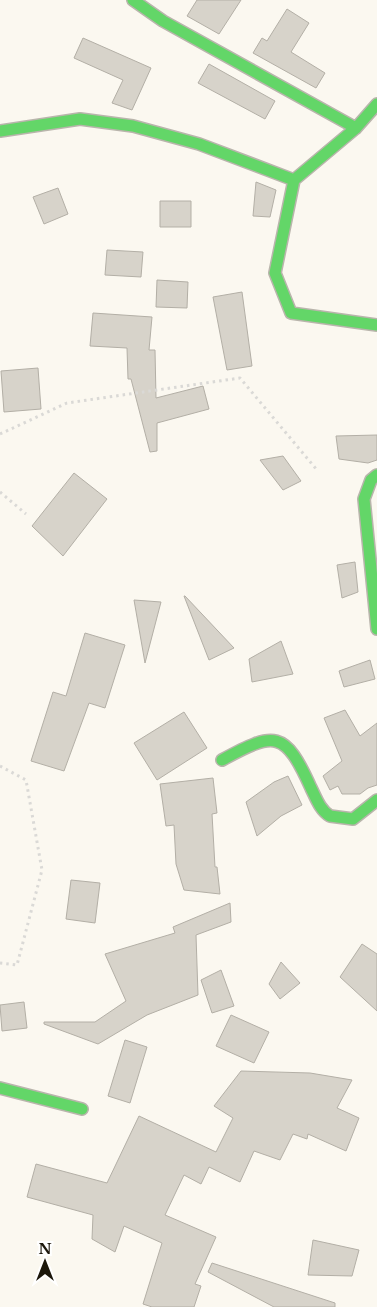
<svg xmlns="http://www.w3.org/2000/svg" width="377" height="1307" font-family="'Libre Baskerville',serif">
<style>
.building{fill:#d7d3ca;stroke:#b3afa6}
.lines{fill:none;stroke-linecap:round;stroke-linejoin:round}
.fast-casing{stroke:#b9b5ac;stroke-width:14}
.path{stroke:#dad9d6;stroke-width:3;stroke-dasharray:2.5 4;stroke-linecap:butt}
.fast{stroke:#63d668;stroke-width:11}
</style>
<rect width="100%" height="100%" fill="#fbf8f0"/>
<!-- building -->
<path class="building" d="M197,0H241L219,34L187,16Z
M287,9L309,23L291,52L325,73L316,88L253,53L262,38L267,41Z
M83,38L151,68L132,110L112,103L123,80L74,58Z
M209,64L275,101L265,119L198,83Z
M256,182L276,190L270,217L253,216Z
M58,188L68,214L44,224L33,197Z
M160,201H191V227H160Z
M107,250L143,252L141,277L105,275Z
M157,280L188,282L187,308L156,307Z
M242,292L252,366L227,370L213,297Z
M93,313L152,317L149,350H155L156,398L203,386L209,409L157,423V451L150,452L131,379H128L127,348L90,346Z
M38,368L41,409L4,412L1,371Z
M377,435V460L368,463L339,459L336,436Z
M283,456L301,481L283,490L260,460Z
M74,473L107,499L63,556L32,526Z
M355,562L358,592L342,598L337,565Z
M184,596H185L234,648L209,660Z
M134,600L161,602L145,663Z
M85,633L125,645L105,708L89,703L64,771L31,761L53,692L66,696Z
M281,641L293,674L252,682L249,659Z
M370,660L375,679L344,687L339,671Z
M345,710L360,736L377,723V785L368,788L360,794H342L338,786L330,790L323,776L342,761L324,718Z
M184,712L207,748L157,780L134,743Z
M288,776L302,805L281,816L257,836L246,802L274,782Z
M213,778L217,813L212,814L215,867H217L220,894L184,890L176,864L174,825L166,826L160,784Z
M71,880L100,883L95,923L66,919Z
M230,903L231,922L196,935L198,995L147,1015L98,1044L44,1024V1022H95L126,1001L105,954L175,933L173,927Z
M362,944L377,954V1011L340,977Z
M281,962L300,983L280,999L269,984Z
M221,970L234,1006L212,1013L201,980Z
M24,1002L27,1028L2,1031L0,1005Z
M231,1015L269,1032L254,1063L216,1046Z
M125,1040L147,1047L130,1103L108,1096Z
M241,1071L310,1073L352,1080L337,1108L359,1118L346,1151L308,1134L307,1139L293,1134L280,1160L254,1151L240,1182L209,1167L201,1184L184,1175L165,1215L216,1237L195,1284L201,1286L194,1307H152L143,1304L162,1243L124,1226L115,1252L92,1239L93,1215L27,1197L36,1164L107,1183L139,1116L216,1152L233,1118L214,1106Z
M313,1240L359,1250L352,1276L308,1275Z
M212,1263L335,1303V1307H274L208,1272Z"/>
<g class="lines">
<defs>
<path id="fast" d="M133,0L163,21L356,128
M377,104L356,128L294,180L275,273L291,313L377,325
M0,131L80,119L133,126L199,144L294,180
M377,475L371,480L364,499L377,629
M222,760C275,731 285,730 311,788C316,798 320,810 330,816L353,819L377,800
M0,1088L82,1109"/>
</defs>
<!-- fast casing -->
<use href="#fast" class="fast-casing"/>
<!-- path -->
<path class="path" d="M0,434L67,403L240,378L317,470
M0,492L26,514
M0,766L26,780L42,870L17,965L0,963"/>
<!-- fast -->
<use href="#fast" class="fast"/>
</g>
<!-- north arrow -->
<g transform="translate(45 1262)" stroke="#ffffff" stroke-width="4" paint-order="stroke">
<path d="M0-4L9 19L0 12L-9 19Z" fill="#1c170b"/>
<text y="-8" font-size="14" font-weight="bold" text-anchor="middle" fill="#1c170b">N</text>
</g>
</svg>
